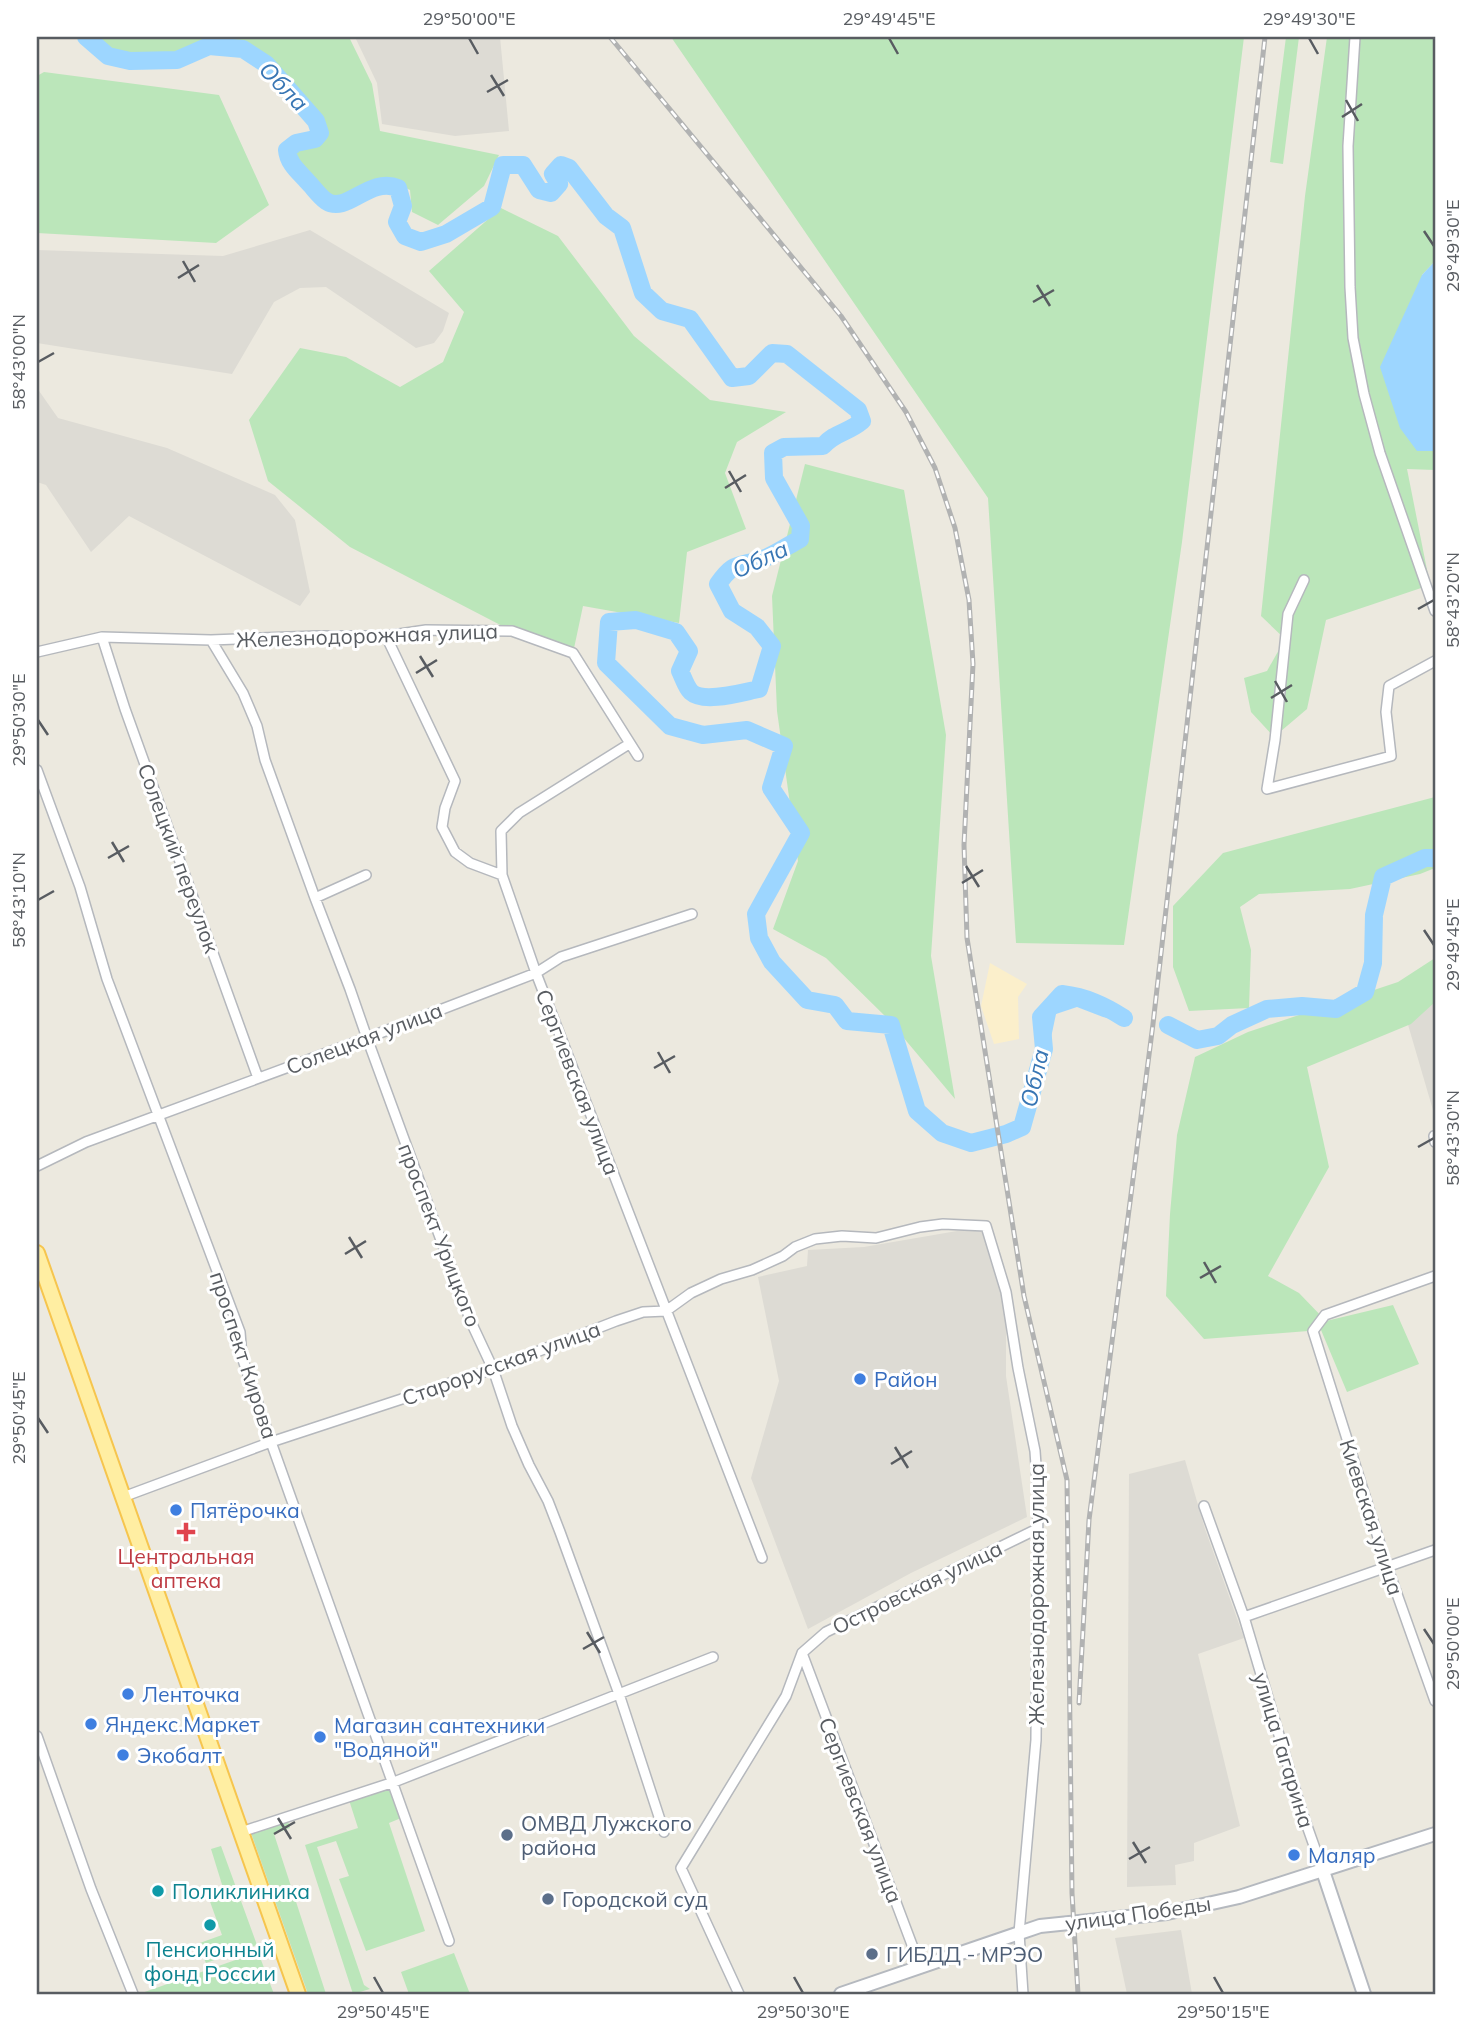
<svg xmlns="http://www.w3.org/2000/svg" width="1472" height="2031" font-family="Mulish,sans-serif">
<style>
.industrial{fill:#dddbd4}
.green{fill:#bbe6ba}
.sand{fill:#fbefcb}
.water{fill:#9dd6ff}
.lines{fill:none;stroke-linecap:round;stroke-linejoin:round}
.river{stroke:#9dd6ff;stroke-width:18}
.street-casing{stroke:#b5b8bd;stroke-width:12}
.secondary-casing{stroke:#b5b9bf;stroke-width:16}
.primary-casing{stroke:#f6c54e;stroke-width:18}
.street{stroke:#fff;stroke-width:9}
.secondary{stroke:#fff;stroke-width:12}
.primary{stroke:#ffeea2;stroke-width:14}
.rail-casing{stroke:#b1b2b2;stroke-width:5}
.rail{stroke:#fff;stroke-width:2.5;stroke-dasharray:8;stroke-linecap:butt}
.ticks{fill:none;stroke:#585c61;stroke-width:2.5}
.shop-dot{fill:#3f7fe0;stroke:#fff;stroke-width:2.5}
.health-dot{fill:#e0444e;stroke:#fff;stroke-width:2.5}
.service-dot{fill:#5c6f8a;stroke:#fff;stroke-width:2.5}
.culture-dot{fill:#0f9aa8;stroke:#fff;stroke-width:2.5}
.labels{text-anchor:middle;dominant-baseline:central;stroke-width:6;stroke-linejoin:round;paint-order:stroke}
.street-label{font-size:21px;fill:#585c61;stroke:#fff}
.shop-label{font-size:21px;fill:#366cbe;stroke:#fff;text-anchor:start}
.health-label{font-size:21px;fill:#be3a42;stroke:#fff}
.service-label{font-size:21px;fill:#4e5e75;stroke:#fff;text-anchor:start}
.culture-label{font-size:21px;fill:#0d838f;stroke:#fff;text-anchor:start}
.water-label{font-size:23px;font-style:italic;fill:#3876b4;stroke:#fff}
.neatline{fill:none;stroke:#585c61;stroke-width:2.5}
.ticks-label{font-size:18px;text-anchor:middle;fill:#585c61}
</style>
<rect width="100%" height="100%" fill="#ece9df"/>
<!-- industrial -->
<path class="industrial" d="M355,37H500L509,131L455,136L382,124L377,83Z
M310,230L449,313L443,331L434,343L416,348L326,287L300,288L274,302L232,374L37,343V250L223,256Z
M37,388L58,418L167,448L275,495L295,520L310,592L300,606L129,516L91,552L46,485L37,482Z
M1435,998V1117L1404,1011Z
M986,1226L1006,1292V1376L1027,1517L911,1573L808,1629L751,1478L779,1381L758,1277L807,1266L808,1250L864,1247Z
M1185,1460L1205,1529L1244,1638L1198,1654L1240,1826L1194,1843V1861L1175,1865L1176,1885L1127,1887L1129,1474Z
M1181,1930L1192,1994H1127L1115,1938Z"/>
<!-- green -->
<path class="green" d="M95,37H349L372,84L380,131L499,155L484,186L438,225L412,212L410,190L388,180L363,186L339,200L329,198L292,157V152L298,147L317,144L325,135L320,118L270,60L245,45L208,41L176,56H130L110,52Z
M671,37H1244L1182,542L1124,945L1016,943L988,498Z
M1286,37H1299L1283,164L1270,162Z
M1327,37H1435V261L1422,275L1417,451H1435V470L1407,469L1430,585L1326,620L1307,709L1274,737L1251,712L1244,678L1267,671L1285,639L1261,616L1305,196Z
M44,72L219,95L269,205L216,243L37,233V76Z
M501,208L558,236L634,336L710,400L786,412L737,442L725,473L746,529L687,552L679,623L583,606L573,653L512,631L350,547L268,481L249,420L300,348L346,357L400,387L443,362L464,312L429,271Z
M805,464L904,490L946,735L931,956L955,1099L887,1018L826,958L773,929L798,861L777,711L772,596Z
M1435,797V868L1420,874L1350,889L1259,894L1240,907L1251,950L1249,1008L1189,1011L1173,967V906L1223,853Z
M1435,958V1002L1411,1024L1307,1067L1329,1167L1268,1276L1299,1293L1326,1321L1393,1305L1419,1364L1347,1392L1321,1330L1204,1339L1166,1296L1170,1214L1177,1135L1195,1057L1248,1032L1398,982Z
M395,1785L406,1816L389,1823L425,1931L366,1951L339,1879L349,1876L336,1841L317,1847L364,1985L370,1989L353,1994L305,1845L358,1828L349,1800Z
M288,1821L290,1828L274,1834L326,1994H308L251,1833Z
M221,1846L257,1945L206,1963L197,1944L222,1935L208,1896L224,1891L211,1849Z
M258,1952L274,1994H139Z
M454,1953L470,1994H409L401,1972Z"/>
<!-- sand -->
<path class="sand" d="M990,963L1027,984L1018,997L1019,1039L994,1044L981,1006Z"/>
<!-- water -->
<path class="water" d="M1435,261V451H1417L1400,428L1380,367L1422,275Z
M1062,994C1086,997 1104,1005 1124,1018L1120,1021L1103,1017L1077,1007L1056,1014L1048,1052L1038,1085L1037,1105L1027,1134L1022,1127L1044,1049L1041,1017Z"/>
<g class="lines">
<!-- river -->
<path class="river" d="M86,37L108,56L130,61L177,60L209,46L243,49L266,64L316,121L320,133L315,139L296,143L287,150C288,163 298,171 307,181C313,187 319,196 326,201C347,215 369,176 398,188L403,206L397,222L405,236L421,242L446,234L492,207L503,165H523L539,190L551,193L559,184L553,174L561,165L569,168L606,216L622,228L643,293L662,311L690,319L732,378L749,376L772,353L787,354L858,410L862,421C848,433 835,432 823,446L784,447L773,453L774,478L801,526L800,539C787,546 773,556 760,560C736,567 734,562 718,584L732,611L757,627L772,646L759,689C743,692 704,704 691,692C686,687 683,677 680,671L689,651L676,632L636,620L609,622L606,663L670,726L703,735L747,730L784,746L771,788L801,833L756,914L759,938L772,962L807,1000L835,1005L847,1021L891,1025L917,1111L942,1133L971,1143L1006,1134L1022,1127L1044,1049L1041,1017L1062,994C1086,997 1104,1005 1124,1018
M1168,1025L1197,1040L1218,1036L1232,1025L1267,1009L1302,1006L1336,1009L1365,992L1373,963L1374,915L1383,877L1425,858H1435"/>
<defs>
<path id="street" d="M1355,37L1348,146L1350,287L1353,338L1364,394L1380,453L1435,611
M1304,580L1288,614L1275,740L1267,789L1391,756L1386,712L1389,686L1435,661
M386,636L455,781L445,808L442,827L455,852L470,863L502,875L536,973L762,1558
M102,637L125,709L258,1078
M211,640L243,693L257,726L265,760L315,898L350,989L367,1038L471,1322L493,1369L512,1426L529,1465L548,1501L560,1532L619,1694L664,1832
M37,652L102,637L211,640L317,636H386L426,630L512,631L573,653L638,756
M37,770L80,887L107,979L240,1332L242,1357L271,1442L449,1941
M502,875L501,831L519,813L629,744
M315,898L366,875
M1434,1136L1435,1142
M37,1166L86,1142L367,1038L536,973L561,957L692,914
M1435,1276L1325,1315L1313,1331L1387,1566L1435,1701
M123,1497L271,1442L493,1369L616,1321L643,1312L666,1311L691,1293L721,1279L752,1270L783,1256L795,1247L815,1239L842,1236L876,1238L920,1227L943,1224L986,1226L1006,1292L1018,1368L1035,1451L1038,1494L1036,1740L1019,1933L1023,1994
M1204,1506L1244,1617L1301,1809L1323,1871
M1244,1617L1435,1550
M802,1653L920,1966
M37,1736L91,1889L133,1994
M241,1832L394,1782L713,1657
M739,1994L681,1868L786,1696L802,1653L826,1632L1037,1529"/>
<path id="secondary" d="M1323,1871L1364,1994
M841,1994L1040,1926L1167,1913L1239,1897L1435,1834"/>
<path id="primary" d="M37,1253L298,1994"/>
</defs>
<!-- street casing -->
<use href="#street" class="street-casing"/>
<!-- secondary casing -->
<use href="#secondary" class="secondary-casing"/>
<!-- primary casing -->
<use href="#primary" class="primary-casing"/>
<!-- street -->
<use href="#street" class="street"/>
<!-- secondary -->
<use href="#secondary" class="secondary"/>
<!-- primary -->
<use href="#primary" class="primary"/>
<defs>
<path id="rail" d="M610,37L841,316L906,412L935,468L955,528L969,600L973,664L964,845L967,938L1024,1296L1067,1480L1072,1893L1078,1994
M1079,1703L1089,1520L1153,1024L1265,37"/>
</defs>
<!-- rail casing -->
<use href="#rail" class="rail-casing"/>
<!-- rail -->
<use href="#rail" class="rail"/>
</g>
<!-- ticks -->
<path class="ticks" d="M469,38L478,54M889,38L898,54M1309,38L1318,54M491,75L504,96M487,92L508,80M1346,100L1358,121M1342,117L1362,104M1424,231L1434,246M183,261L195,282M178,278L199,265M1037,285L1050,306M1033,302L1054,290M38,362L54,353M729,471L741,492M725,488L746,475M1418,609L1434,600M420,656L433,677M416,673L437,660M1275,681L1287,702M1271,698L1292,685M38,720L48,735M112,842L124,862M108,858L129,846M966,866L979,887M962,883L983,870M38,900L54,891M1424,930L1434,945M658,1052L670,1073M654,1068L675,1056M1418,1147L1434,1138M349,1237L362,1258M345,1254L366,1241M1204,1262L1216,1283M1200,1278L1221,1266M38,1418L48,1433M895,1447L908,1468M891,1464L912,1451M1424,1629L1434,1644M587,1632L600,1653M583,1649L604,1637M278,1818L291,1839M274,1834L295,1822M1133,1842L1146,1863M1129,1859L1150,1847M374,1977L383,1993M794,1977L803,1993M1214,1977L1223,1993"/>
<!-- markers -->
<g class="shop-dot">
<circle cx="860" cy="1379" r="7"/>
<circle cx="176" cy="1510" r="7"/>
<circle cx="128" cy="1694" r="7"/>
<circle cx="91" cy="1724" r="7"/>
<circle cx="320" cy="1737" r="7"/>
<circle cx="123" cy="1755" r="7"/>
<circle cx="1294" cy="1855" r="7"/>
</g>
<path class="health-dot" d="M182.5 1521.5h7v7h7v7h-7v7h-7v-7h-7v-7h7z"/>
<g class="service-dot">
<circle cx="507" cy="1835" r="7"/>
<circle cx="548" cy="1899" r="7"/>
<circle cx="872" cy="1954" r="7"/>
</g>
<g class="culture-dot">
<circle cx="158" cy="1891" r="7"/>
<circle cx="210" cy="1925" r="7"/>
</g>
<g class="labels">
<!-- street labels -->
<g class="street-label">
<text transform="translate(367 635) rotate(-2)">Железнодорожная улица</text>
<text transform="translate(179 858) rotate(70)">Солецкий переулок</text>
<text transform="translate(364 1038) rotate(-21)">Солецкая улица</text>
<text transform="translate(578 1082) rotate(69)">Сергиевская улица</text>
<text transform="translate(440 1235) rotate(69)">проспект Урицкого</text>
<text transform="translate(244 1355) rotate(72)">проспект Кирова</text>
<text transform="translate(501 1363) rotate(-20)">Старорусская улица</text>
<text transform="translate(1372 1517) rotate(72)">Киевская улица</text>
<text transform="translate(917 1587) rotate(-26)">Островская улица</text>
<text transform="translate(1036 1594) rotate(-90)">Железнодорожная улица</text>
<text transform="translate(1284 1750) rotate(73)">улица Гагарина</text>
<text transform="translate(861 1810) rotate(69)">Сергиевская улица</text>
<text transform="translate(1138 1913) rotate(-8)">улица Победы</text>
</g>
<!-- shop labels -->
<g class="shop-label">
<text x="874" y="1379">Район</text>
<text x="190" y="1510">Пятёрочка</text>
<text x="142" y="1694">Ленточка</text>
<text x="105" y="1724">Яндекс.Маркет</text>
<text x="334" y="1725">Магазин сантехники<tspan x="334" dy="24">"Водяной"</tspan></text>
<text x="137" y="1755">Экобалт</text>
<text x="1308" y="1855">Маляр</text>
</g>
<!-- health labels -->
<g class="health-label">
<text x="186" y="1556">Центральная<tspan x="186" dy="24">аптека</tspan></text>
</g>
<!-- service labels -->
<g class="service-label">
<text x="521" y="1823">ОМВД Лужского<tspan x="521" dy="24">района</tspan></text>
<text x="562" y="1899">Городской суд</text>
<text x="886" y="1954">ГИБДД - МРЭО</text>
</g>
<!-- culture labels -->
<g class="culture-label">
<text x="172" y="1891">Поликлиника</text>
<text x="210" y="1949" text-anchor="middle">Пенсионный<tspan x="210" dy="24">фонд России</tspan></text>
</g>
<!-- water labels -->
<g class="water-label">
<text transform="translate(284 86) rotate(46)">Обла</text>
<text transform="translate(760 559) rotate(-25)">Обла</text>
<text transform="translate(1034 1078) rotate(-77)">Обла</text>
</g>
</g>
<!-- border -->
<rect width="1472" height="2031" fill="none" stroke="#ffffff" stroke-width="77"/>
<rect x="38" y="38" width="1396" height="1955" class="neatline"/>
<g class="ticks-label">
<text x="469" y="25">29°50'00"E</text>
<text x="889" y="25">29°49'45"E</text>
<text x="1309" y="25">29°49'30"E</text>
<text transform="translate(1453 246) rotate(-90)" y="6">29°49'30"E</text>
<text transform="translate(19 362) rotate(-90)" y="6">58°43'00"N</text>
<text transform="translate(1453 600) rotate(-90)" y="6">58°43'20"N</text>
<text transform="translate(19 720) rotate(-90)" y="6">29°50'30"E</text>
<text transform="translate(19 900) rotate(-90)" y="6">58°43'10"N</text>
<text transform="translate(1453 945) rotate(-90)" y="6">29°49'45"E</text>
<text transform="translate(1453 1138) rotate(-90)" y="6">58°43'30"N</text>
<text transform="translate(19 1418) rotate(-90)" y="6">29°50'45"E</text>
<text transform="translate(1453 1644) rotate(-90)" y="6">29°50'00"E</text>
<text x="383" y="2018">29°50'45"E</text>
<text x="803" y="2018">29°50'30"E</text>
<text x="1223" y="2018">29°50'15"E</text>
</g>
</svg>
